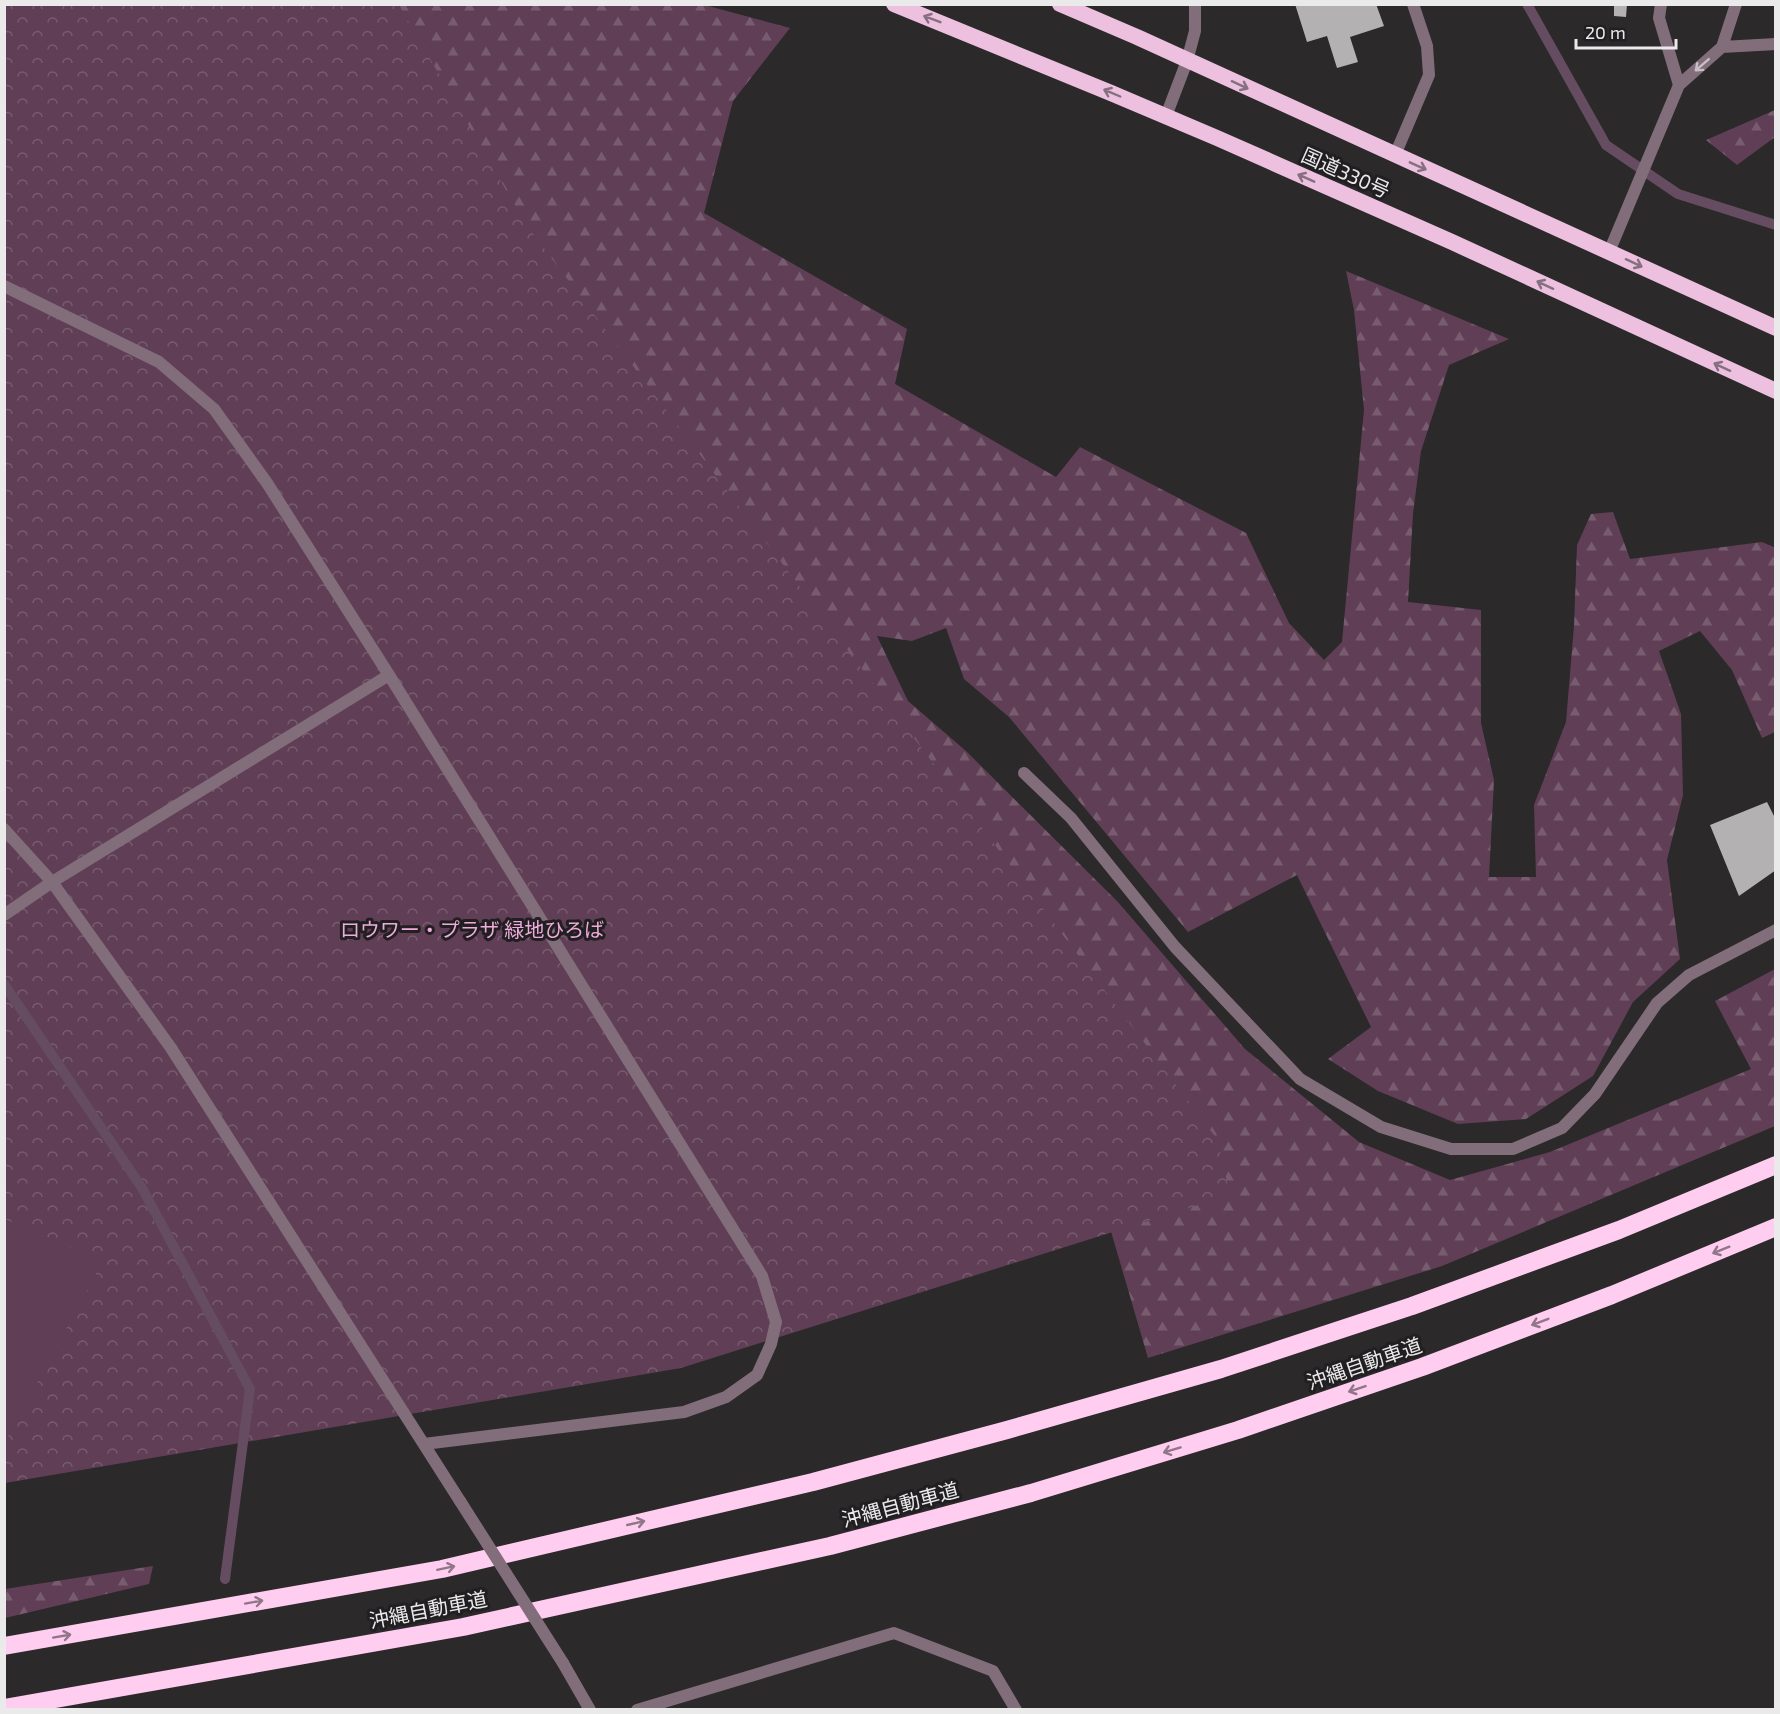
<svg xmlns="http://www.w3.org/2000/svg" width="1780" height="1714" font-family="'Exo 2','Noto Sans JP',sans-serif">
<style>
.forest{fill:url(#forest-firs)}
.park{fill:url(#park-crowns)}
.pitch{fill:#603f56}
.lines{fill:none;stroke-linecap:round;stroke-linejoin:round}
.stream{stroke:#654c60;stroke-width:10}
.building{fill:#b4b1b3}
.service{stroke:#826e7b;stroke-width:12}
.minor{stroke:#826e7b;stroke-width:12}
.trunk{stroke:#ecc0de;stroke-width:16}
.motorway{stroke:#fecdef;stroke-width:18}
.service-bridge{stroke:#826e7b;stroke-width:12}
.oneway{stroke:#867080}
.oneway2{stroke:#c6bfc4}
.oneway3{stroke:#907688}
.labels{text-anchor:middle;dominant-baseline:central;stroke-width:6;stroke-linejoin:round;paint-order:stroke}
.street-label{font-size:20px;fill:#ebeaeb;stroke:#211f21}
.park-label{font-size:20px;fill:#efabdb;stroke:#211f21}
</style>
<defs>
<pattern id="forest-firs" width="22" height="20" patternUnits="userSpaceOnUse" patternTransform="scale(1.5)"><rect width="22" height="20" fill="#603f56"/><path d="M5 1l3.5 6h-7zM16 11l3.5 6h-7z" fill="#775b6e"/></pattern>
<pattern id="park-crowns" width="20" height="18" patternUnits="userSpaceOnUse" patternTransform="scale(1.5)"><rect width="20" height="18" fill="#603f56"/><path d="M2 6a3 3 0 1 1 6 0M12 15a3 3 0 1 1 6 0" fill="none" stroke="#775b6e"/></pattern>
</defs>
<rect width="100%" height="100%" fill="#2b292a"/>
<!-- forest -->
<path class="forest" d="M701,4L790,28L733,101L704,213L907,329L895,384L1056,477L1080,447L1246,533L1289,623L1324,660L1342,642L1364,410L1354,310L1346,271L1509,339L1449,365L1421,451L1413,514L1408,602L1481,610V723L1494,780L1489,877H1536L1534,805L1566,722L1574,626L1577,545L1591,514L1613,512L1630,559L1762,542L1776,548L1775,732L1762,738L1732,670L1700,631L1659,651L1681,714L1683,795L1667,860L1680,959L1633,1002L1593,1076L1526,1119L1458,1124L1378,1091L1328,1059L1371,1027L1297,875L1188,932L1009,717L964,679L946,628L912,641L877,636L908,701L966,751L1117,901L1245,1049L1359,1142L1450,1180L1550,1152L1751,1069L1715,1001L1775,969V1126L1442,1266L1148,1358L1103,1204L135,5Z
M1775,110V137L1737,165L1706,140Z
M153,1566L149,1584L5,1618V1589Z"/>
<!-- park -->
<path class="park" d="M5,5H399L525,223L1217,1139L1230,1195L681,1368L5,1483Z"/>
<!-- pitch -->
<path class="pitch" d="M5,1219L103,1261L7,1438L5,1439Z"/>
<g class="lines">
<!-- stream -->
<path class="stream" d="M1527,4L1606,145L1678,194L1776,225
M4,984L142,1188L250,1389L225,1579"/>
</g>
<!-- building -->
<path class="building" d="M1295,4H1376L1384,26L1350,37L1358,62L1337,68L1327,36L1307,42Z
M1614,4H1627L1626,17L1614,16Z
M1767,802L1776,820V870L1739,896L1710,825Z"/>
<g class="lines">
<!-- service -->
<path class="service" d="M1661,4L1659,18L1679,85
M1722,47L1776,44
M1395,155L1429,75L1427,46L1413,4
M1609,252L1679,85L1722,47L1736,4
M4,286L159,362L214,409L267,483L389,675L762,1276L776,1322L771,1344L757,1375L726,1397L684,1412L424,1444
M4,829L52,882L171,1048L460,1501
M4,915L52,882L389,675
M563,1663L590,1710
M637,1710L894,1633L993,1671L1016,1710"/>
<!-- minor -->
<path class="minor" d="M1166,116L1187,61L1195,31V4
M1024,773L1071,818L1175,947L1300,1079L1381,1127L1451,1149H1513L1562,1128L1595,1094L1657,1003L1689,975L1776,930"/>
<!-- trunk -->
<path class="trunk" d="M894,4L1111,93L1217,138L1452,242L1776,391
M1060,4L1137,37L1776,328"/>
<!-- motorway -->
<path class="motorway" d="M4,1646L442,1569L813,1482L1007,1430L1221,1369L1412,1306L1619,1230L1776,1165
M4,1708L463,1627L830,1546L1031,1493L1238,1430L1422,1367L1612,1295L1776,1227"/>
<!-- service-bridge -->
<path class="service-bridge" d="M460,1501L563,1663"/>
</g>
<!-- one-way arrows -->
<defs><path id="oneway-shaft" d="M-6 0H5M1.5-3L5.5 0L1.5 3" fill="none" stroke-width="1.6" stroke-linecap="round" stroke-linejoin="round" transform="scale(1.5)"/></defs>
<g class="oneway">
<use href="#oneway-shaft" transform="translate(932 19) rotate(-159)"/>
<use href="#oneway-shaft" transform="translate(1240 85) rotate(25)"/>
<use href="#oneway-shaft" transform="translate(1112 93) rotate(-157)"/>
<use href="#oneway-shaft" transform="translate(1418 166) rotate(24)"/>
<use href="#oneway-shaft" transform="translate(1306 178) rotate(-156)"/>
<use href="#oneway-shaft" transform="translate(1634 263) rotate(25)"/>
<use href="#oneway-shaft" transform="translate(1545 285) rotate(-155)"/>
<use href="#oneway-shaft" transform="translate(1722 367) rotate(-155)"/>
</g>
<use class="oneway2" href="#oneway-shaft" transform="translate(1702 65) rotate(139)"/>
<g class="oneway3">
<use href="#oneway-shaft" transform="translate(1721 1250) rotate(158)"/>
<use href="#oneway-shaft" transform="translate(1540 1322) rotate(159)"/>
<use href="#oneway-shaft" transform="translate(1357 1389) rotate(161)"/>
<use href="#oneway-shaft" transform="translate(1172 1450) rotate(163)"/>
<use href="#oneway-shaft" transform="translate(636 1523) rotate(-13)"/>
<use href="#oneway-shaft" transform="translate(446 1568) rotate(-12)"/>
<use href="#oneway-shaft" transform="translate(254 1602) rotate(-10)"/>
<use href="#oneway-shaft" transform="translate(62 1636) rotate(-10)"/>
</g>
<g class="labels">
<!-- street labels -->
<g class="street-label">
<text transform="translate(1346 172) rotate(24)">国道330号</text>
<text transform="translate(1364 1363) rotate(-19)">沖縄自動車道</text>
<text transform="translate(900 1504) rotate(-15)">沖縄自動車道</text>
<text transform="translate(428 1609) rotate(-11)">沖縄自動車道</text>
</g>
<!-- park labels -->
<g class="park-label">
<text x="472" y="929">ロウワー・プラザ 緑地ひろば</text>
</g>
</g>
<!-- border -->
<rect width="1780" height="1714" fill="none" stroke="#ebeaeb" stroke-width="12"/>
<!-- scale -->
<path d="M1576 39v9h100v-9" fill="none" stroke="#ebeaeb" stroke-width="3"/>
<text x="1585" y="39" font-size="18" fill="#ebeaeb" stroke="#211f21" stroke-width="4.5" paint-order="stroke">20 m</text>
</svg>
